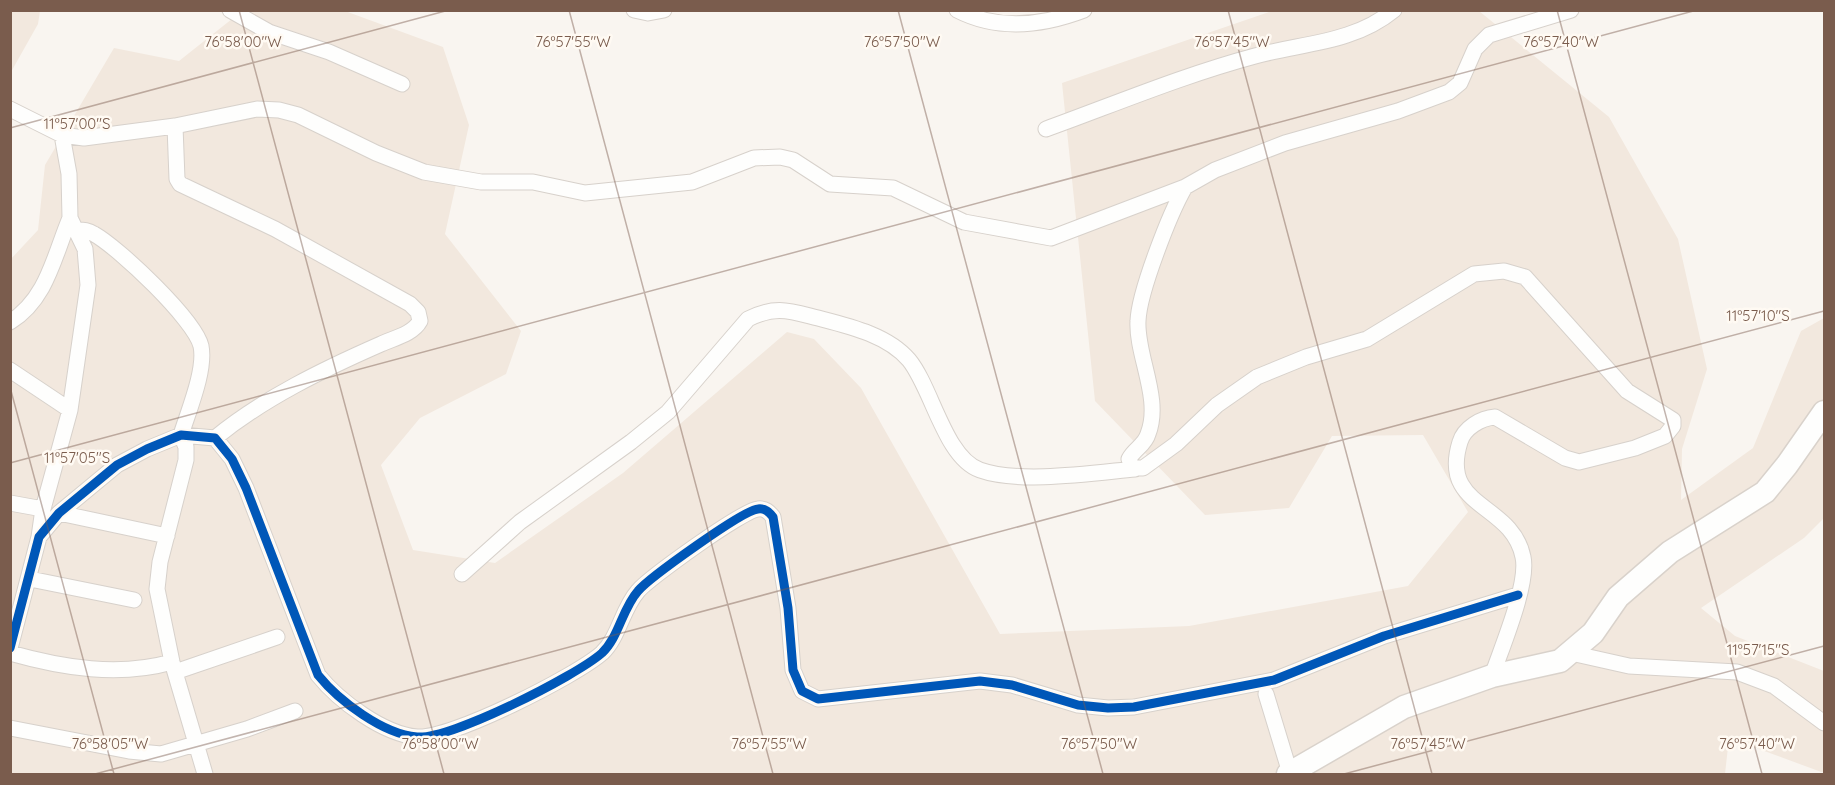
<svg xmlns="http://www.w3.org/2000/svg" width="1835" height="785" font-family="Quicksand,sans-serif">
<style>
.residential{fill:#f2e8de}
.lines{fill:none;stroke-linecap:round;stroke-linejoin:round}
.street-casing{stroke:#d7d1cb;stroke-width:17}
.secondary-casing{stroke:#d9d2cb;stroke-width:25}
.street{stroke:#fefefd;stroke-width:15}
.secondary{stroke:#fefefd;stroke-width:22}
.cycleway-casing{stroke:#fffaf3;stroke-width:13}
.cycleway{stroke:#0057b8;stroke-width:9}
.ticks{fill:none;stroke:#7a5c4d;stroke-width:1.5;stroke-opacity:0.45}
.ticks-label{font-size:15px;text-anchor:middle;fill:#7a5c4d;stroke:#fffaf3;stroke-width:5;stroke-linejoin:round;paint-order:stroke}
</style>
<rect width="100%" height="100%" fill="#f9f5f0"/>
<!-- residential -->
<path class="residential" d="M11,10L40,11L38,24L11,72Z
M242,11H345L443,47L469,125L445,234L521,331L506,374L420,418L381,465L413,550L495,563L623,473L787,332L814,339L861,388L1000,634L1189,626L1408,586L1468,512L1423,435L1332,436L1289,508L1205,515L1095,401L1062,83L1272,11H1479L1609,117L1678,239L1707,369L1682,449L1681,500L1753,448L1801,331L1824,318V518L1804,538L1701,608L1735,636L1824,671V773L1729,738L1725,774H11L10,260L38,230L45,165L114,48L179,61Z"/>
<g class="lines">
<defs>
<path id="street" d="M230,10L269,32L329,52L402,84
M634,10L648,13L664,10
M957,10C998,31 1042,26 1084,10
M10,109L62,135L84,138L175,126L257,109L279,110L298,115L376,153L424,172L481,182H533L585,193L692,182L754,158L780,157L793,160L830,184L893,188L964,222L1051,238L1185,187L1215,170L1285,143L1398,111L1449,92L1460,83L1475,49L1489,35L1571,10
M175,126L177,179L180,184L275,229L410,304L418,312L420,321C413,334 394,338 381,344C324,369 264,398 215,438
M1046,129C1115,104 1184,75 1255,56C1303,43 1354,43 1394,10
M1185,187C1170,213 1139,292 1138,321C1136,355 1162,399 1148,434C1145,445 1134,449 1129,459L1132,468H1143L1176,444L1217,405L1257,377L1306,357L1367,339L1474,274L1504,271L1525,277L1627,391L1673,420V426L1665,436L1635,448L1579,462L1565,458L1495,417C1481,418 1464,428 1460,442C1439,509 1512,502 1523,557C1529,584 1501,649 1492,676
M77,230C84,230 88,230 94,234C119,248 195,320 201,346C206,370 188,412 181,435L186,447V460L160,562L157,589L172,662L205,774
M10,322C47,299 54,256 70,218
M10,370L70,410
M10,503L43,509
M59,513L167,536
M39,537L43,509L70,410L88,285L85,249L70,218L69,174L62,135
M462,574L520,522L631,442L668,412L748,319C776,305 790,311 818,318C849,326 888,335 909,360C932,388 945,458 980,470C1019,484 1093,473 1135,469
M30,579L134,600
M10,648L39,537L59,513L117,465L147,449L181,435L215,438L232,459L246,488L318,675C339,701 383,734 417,737C450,740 576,676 602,653C619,637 622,609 638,591C649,578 743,510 758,509C765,508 769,512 773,517L788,608L793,670L802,691L818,699L980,681L1012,685L1078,705L1108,708L1134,707L1274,680L1384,636L1518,595
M10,653C63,668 119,677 172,662
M1571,653L1629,666L1737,672L1774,686L1824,723
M175,672L277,637
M1266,694L1290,773
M10,728L129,751L161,754L247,729L295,711"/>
<path id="secondary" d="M1288,774L1404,707L1492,676L1560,661L1593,633L1618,597L1670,552L1765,492L1787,465L1824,412"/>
</defs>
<!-- street casing -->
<use href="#street" class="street-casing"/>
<!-- secondary casing -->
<use href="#secondary" class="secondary-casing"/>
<!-- street -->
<use href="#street" class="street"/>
<!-- secondary -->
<use href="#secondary" class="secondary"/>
<defs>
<path id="cycleway" d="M10,648L39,537L59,513L117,465L147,449L181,435L215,438L232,459L246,488L318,675C339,701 383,734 417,737C450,740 576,676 602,653C619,637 622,609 638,591C649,578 743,510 758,509C765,508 769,512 773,517L788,608L793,670L802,691L818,699L980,681L1012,685L1078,705L1108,708L1134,707L1274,680L1384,636L1518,595"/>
</defs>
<!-- cycleway casing -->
<use href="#cycleway" class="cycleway-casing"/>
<!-- cycleway -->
<use href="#cycleway" class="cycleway"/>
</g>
<!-- ticks -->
<path class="ticks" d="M239,10L444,774M569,10L773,774M898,10L1103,774M1228,10L1432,774M1557,10L1762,774M10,128L449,10M10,387L114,774M10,463L1697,10M95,774L1824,311M1344,774L1824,646"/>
<g class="ticks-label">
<text x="243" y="47">76°58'00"W</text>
<text x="573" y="47">76°57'55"W</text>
<text x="902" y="47">76°57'50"W</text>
<text x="1232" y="47">76°57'45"W</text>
<text x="1561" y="47">76°57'40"W</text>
<text x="77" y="129">11°57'00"S</text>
<text x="1758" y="321">11°57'10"S</text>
<text x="77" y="463">11°57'05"S</text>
<text x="1758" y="655">11°57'15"S</text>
<text x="110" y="749">76°58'05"W</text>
<text x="440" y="749">76°58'00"W</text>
<text x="769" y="749">76°57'55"W</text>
<text x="1099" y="749">76°57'50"W</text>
<text x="1428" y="749">76°57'45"W</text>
<text x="1757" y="749">76°57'40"W</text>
</g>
<!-- border -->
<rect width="1835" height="785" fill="none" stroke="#7a5c4d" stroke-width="24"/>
</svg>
